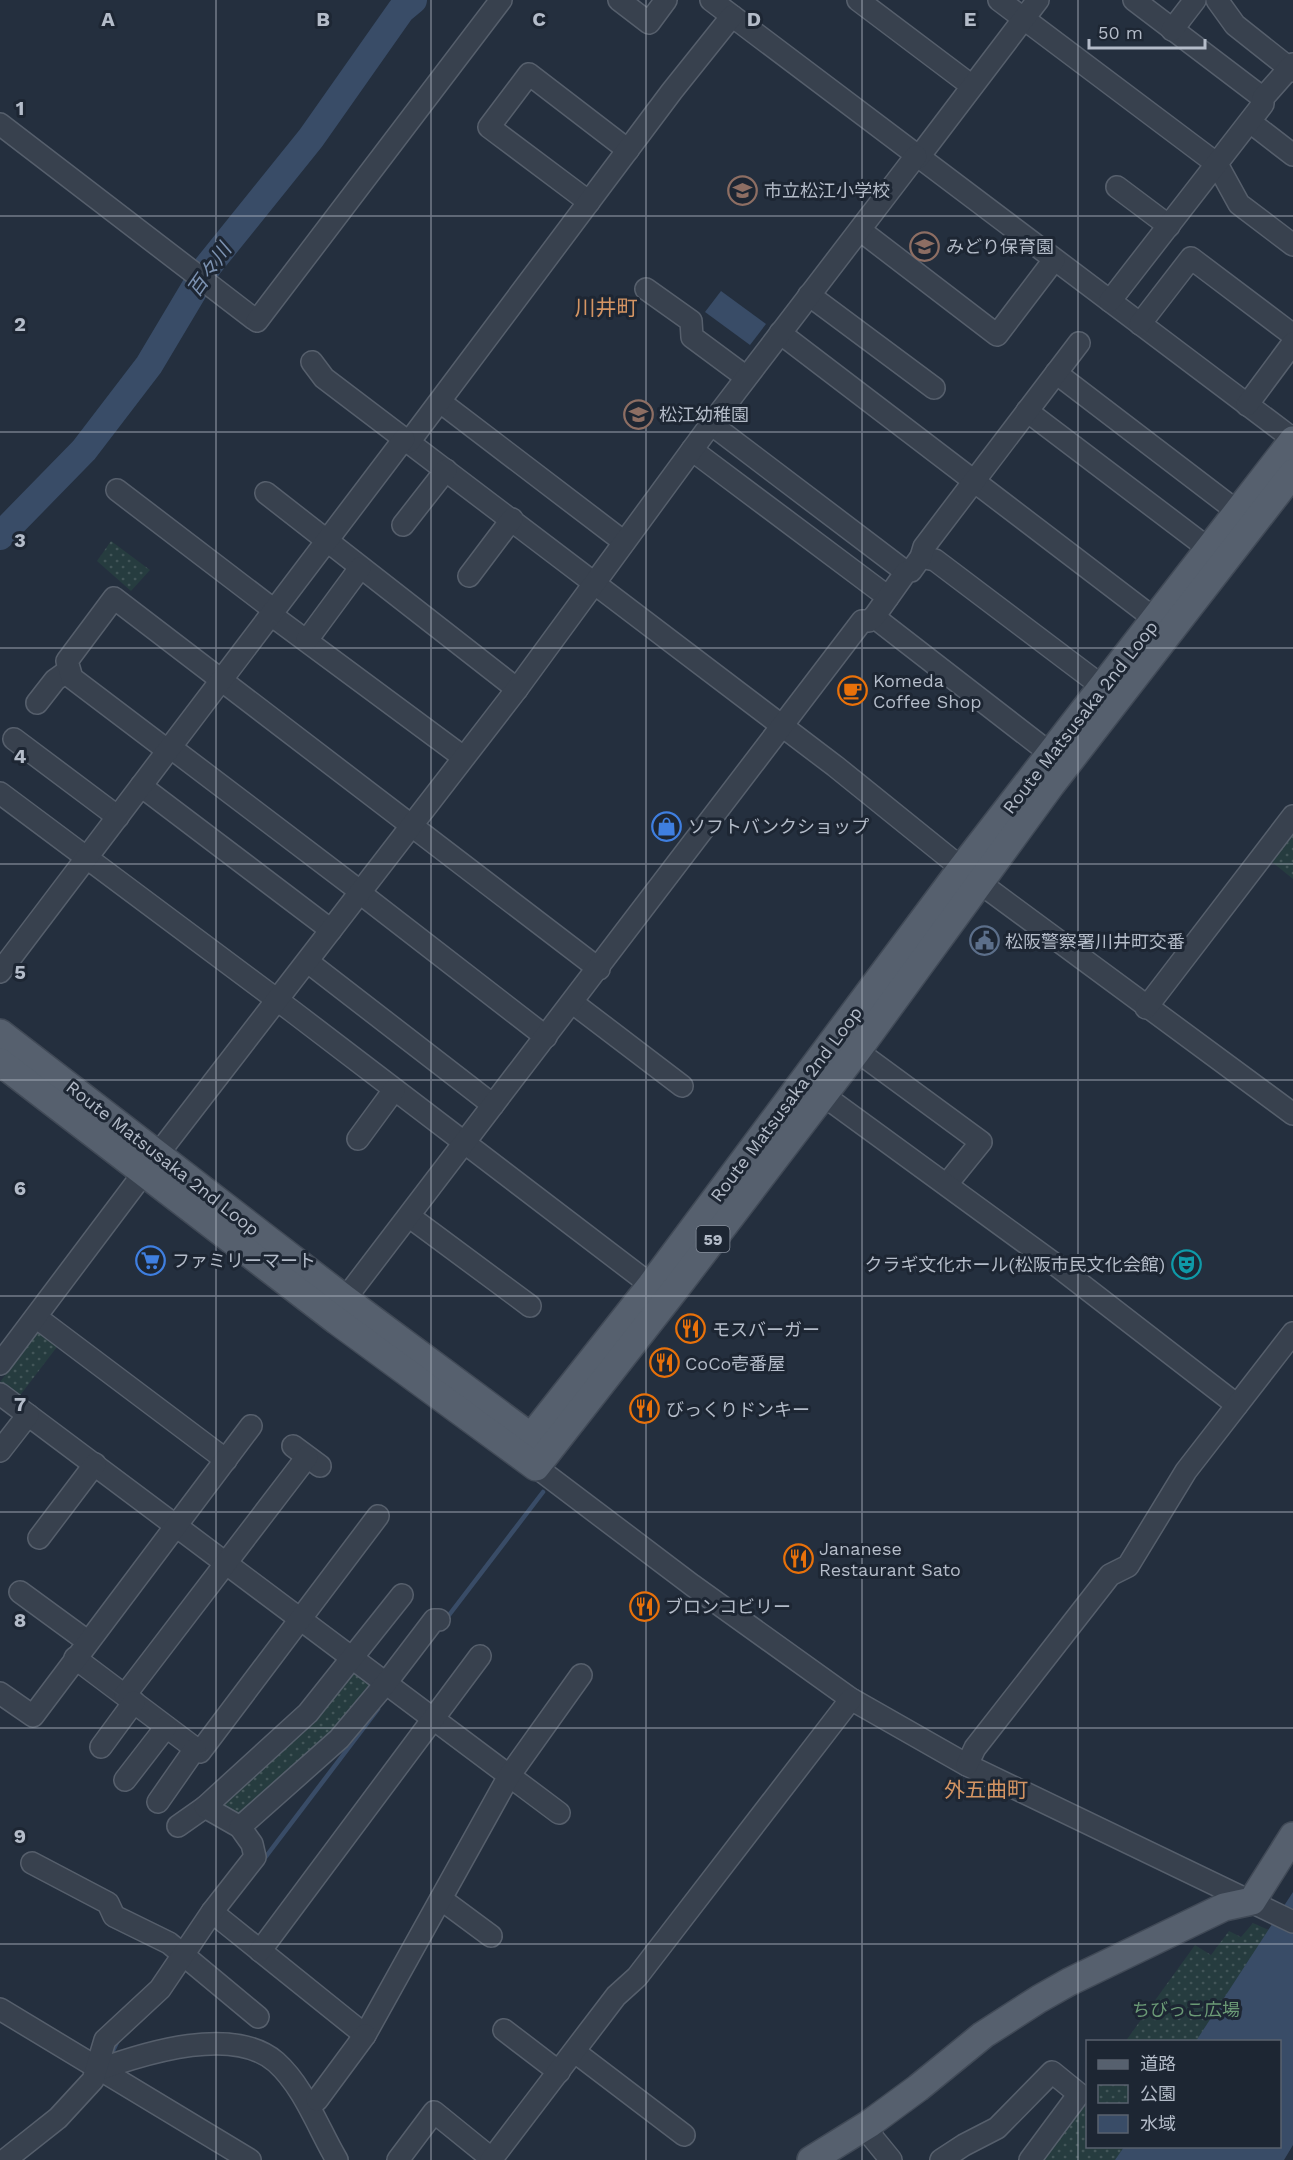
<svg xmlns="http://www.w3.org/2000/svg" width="1293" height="2160" viewBox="0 0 1293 2160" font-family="'Work Sans','Noto Sans JP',sans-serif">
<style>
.park{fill:url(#park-dots)}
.water{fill:#394c67}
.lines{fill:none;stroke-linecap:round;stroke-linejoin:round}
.stream{stroke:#394c67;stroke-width:4.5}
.river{stroke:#394c67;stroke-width:28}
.minor-casing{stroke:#565f6c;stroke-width:24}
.major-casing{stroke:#414a57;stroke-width:30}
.minor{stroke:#38414e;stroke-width:21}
.major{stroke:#56606e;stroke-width:27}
.grid{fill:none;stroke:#b4bcc9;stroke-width:1.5;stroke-opacity:0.55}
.labels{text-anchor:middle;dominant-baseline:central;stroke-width:6;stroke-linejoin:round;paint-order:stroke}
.shield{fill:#1d2633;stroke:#878f9c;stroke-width:1.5}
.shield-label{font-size:16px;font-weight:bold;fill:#b4bcc9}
.poi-label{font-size:18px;fill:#b4bcc9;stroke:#1d2633;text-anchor:start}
.street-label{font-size:18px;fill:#b4bcc9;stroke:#1d2633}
.park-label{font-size:18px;fill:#6b9a76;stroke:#1d2633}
.water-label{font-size:20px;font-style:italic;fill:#7c92b1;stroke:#1d2633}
.quarter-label{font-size:21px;fill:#d59563;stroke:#1d2633}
.grid-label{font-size:20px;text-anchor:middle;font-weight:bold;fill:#b4bcc9;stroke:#1d2633;stroke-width:6;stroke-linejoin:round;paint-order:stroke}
</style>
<defs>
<pattern id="park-dots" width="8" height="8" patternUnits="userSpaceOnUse" patternTransform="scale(1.5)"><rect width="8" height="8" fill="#263c3f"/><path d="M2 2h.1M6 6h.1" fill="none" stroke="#435659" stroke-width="1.8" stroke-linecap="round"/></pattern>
</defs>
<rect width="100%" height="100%" fill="#242f3e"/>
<!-- park -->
<g class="park">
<polygon points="111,541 150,570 131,591 97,561"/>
<polygon points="1293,835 1293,879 1272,862"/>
<polygon points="40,1329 60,1343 18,1398 0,1385 0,1382"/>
<polygon points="352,1666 377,1683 319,1749 241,1817 215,1800"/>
<polygon points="1253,1923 1273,1932 1202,2041 1125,2042 1195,1945 1211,1955 1229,1931 1241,1937"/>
<polygon points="1087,2097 1088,2146 1133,2147 1124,2160 1038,2160"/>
</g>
<!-- water -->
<g class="water">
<polygon points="721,291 766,324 750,345 705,312"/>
<polygon points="1293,1892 1293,2145 1284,2160 1115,2160 1124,2147 1280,2146 1280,2042 1196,2041"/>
</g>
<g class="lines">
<!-- stream -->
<g class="stream">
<polyline points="446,1619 543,1492"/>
<polyline points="261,1863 378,1709"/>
<polyline points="111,2055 119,2038"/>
</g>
<!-- river -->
<polyline class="river" points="0,536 84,450 149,365 208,266 311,138 401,10 413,0"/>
<defs>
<g id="minor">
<polyline points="619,0 649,23 666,0"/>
<polyline points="711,0 1293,439"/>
<polyline points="858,0 972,86"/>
<polyline points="999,0 1217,164 1239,204 1293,245"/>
<polyline points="1134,0 1263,98"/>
<polyline points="1217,0 1235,25 1293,71"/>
<polyline points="1172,30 1195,0"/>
<polyline points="0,124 254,319"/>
<polyline points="1258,128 1293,155"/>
<polyline points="918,158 1038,0"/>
<polyline points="1117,187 1169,226"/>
<polyline points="589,202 489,127 529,74 628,150"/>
<polyline points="860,230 997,335 1054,260"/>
<polyline points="646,289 691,321 692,337 746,377"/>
<polyline points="809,295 934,388"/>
<polyline points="1110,301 1263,104 1263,98 1293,64"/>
<polyline points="257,321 501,0"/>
<polyline points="1140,324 1191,258 1293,335"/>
<polyline points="780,333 1156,620"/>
<polyline points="312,362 324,378 835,766 980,883 1293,1114"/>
<polyline points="1056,373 1238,512"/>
<polyline points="1247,405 1293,343"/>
<polyline points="447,407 624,542"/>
<polyline points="1027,411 1209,549"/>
<polyline points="711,424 906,572"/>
<polyline points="409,442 672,91 732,16"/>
<polyline points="692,450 888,597"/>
<polyline points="117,490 274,610"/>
<polyline points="266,493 517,689"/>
<polyline points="403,525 446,470"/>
<polyline points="921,557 935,560 1103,687"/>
<polyline points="469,576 512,519"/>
<polyline points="270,614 463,757"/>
<polyline points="874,617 1051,754"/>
<polyline points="307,640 360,568"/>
<polyline points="37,703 55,680 69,670"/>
<polyline points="14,739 118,817"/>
<polyline points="170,747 361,892"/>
<polyline points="167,750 72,678 67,661 114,598 599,969"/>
<polyline points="141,786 331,930"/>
<polyline points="0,793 292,1011 651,1285"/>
<polyline points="360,893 546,1037"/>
<polyline points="308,962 493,1105"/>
<polyline points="0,972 404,439"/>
<polyline points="573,1003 682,1086"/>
<polyline points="1146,1008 1293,816"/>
<polyline points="857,1051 981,1142 947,1184"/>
<polyline points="823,1095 1056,1265 1237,1405"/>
<polyline points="358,1139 394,1090"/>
<polyline points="410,1217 530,1306"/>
<polyline points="345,1299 862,621 869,621 874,617 906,572 911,571 921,557 924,547 1079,343"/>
<polyline points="36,1317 226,1460"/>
<polyline points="0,1364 158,1154 517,689 711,424 916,156"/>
<polyline points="0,1394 559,1813"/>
<polyline points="293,1446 320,1466"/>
<polyline points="0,1451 28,1415"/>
<polyline points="534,1451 536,1467 692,1585 851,1699 967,1765 1293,1922"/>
<polyline points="39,1538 95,1464"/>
<polyline points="20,1592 87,1641"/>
<polyline points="75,1658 200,1752 378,1516"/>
<polyline points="0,1693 33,1716 251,1426"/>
<polyline points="125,1695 307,1457"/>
<polyline points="101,1747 134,1702"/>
<polyline points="967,1765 975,1748 1110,1575 1128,1566 1186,1471 1293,1333"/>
<polyline points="125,1780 166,1727"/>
<polyline points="158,1802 195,1749"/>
<polyline points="178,1826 205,1807"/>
<polyline points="240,1827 205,1807 308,1713 402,1595"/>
<polyline points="32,1863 108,1903 114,1916 169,1943 258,2017"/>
<polyline points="441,1899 491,1936"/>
<polyline points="212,1912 365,2035 509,1776 581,1675"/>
<polyline points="260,1951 480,1656"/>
<polyline points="0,2009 250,2160"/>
<polyline points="504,2030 559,2072"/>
<polyline points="575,2052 684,2135"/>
<path d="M 98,2070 C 145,2053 233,2025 276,2062 C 304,2087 318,2128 337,2160"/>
<polyline points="317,2100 365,2035"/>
<polyline points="869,2124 873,2138 891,2160"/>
<polyline points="5,2160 58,2118 93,2080 105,2040 160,1989 212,1912 255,1857 252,1844 240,1827 339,1739 386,1683 434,1620 439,1620"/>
<polyline points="398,2160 434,2112 492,2159"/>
<polyline points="491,2160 616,1996 637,1977 851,1699"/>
<polyline points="941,2160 964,2145 997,2128 1052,2072 1079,2094 1030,2160"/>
</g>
<g id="major">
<polyline points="0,1033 345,1299 531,1437 651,1285 961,869 1293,440"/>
<polyline points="0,1062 337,1321 536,1467 677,1287 857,1051 1051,785 1293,473"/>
<polyline points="811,2160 869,2124 918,2088 983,2035 1039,1999 1069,1982 1224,1907 1252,1901 1293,1836"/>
</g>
</defs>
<!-- minor casing -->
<use href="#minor" class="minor-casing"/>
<!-- major casing -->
<use href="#major" class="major-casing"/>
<!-- minor -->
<use href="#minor" class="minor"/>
<!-- major -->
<use href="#major" class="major"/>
</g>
<!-- grid -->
<path class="grid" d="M 216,0 L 216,2160M 431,0 L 431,2160M 646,0 L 646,2160M 862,0 L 862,2160M 1078,0 L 1078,2160M 0,216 L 1293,216M 0,432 L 1293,432M 0,648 L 1293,648M 0,864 L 1293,864M 0,1080 L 1293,1080M 0,1296 L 1293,1296M 0,1512 L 1293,1512M 0,1728 L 1293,1728M 0,1944 L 1293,1944"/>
<!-- icons -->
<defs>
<symbol id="school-ring" viewBox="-11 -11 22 22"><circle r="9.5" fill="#1d2633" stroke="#8d6e63" stroke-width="1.5"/><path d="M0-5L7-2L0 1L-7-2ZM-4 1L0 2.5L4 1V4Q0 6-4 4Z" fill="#8d6e63"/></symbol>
<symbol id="cafe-ring" viewBox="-11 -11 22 22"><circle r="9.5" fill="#1d2633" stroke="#e8710a" stroke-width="1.5"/><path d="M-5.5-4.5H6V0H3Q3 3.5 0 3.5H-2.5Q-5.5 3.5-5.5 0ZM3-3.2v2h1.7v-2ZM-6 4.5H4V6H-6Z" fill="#e8710a"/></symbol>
<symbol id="shop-ring" viewBox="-11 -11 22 22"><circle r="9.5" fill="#1d2633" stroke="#3f7fe0" stroke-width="1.5"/><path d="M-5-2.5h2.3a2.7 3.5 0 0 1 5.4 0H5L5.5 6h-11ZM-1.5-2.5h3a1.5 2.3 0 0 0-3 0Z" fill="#3f7fe0"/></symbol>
<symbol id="civic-ring" viewBox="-11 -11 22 22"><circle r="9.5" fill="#1d2633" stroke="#5c6f8a" stroke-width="1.5"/><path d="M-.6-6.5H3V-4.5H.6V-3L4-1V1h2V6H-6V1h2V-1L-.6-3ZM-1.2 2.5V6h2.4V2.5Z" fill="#5c6f8a"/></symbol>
<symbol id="supermarket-ring" viewBox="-11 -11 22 22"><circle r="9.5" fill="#1d2633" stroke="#3f7fe0" stroke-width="1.5"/><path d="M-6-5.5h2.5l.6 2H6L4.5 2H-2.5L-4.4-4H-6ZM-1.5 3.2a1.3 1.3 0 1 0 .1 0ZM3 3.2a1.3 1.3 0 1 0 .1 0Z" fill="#3f7fe0"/></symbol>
<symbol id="theatre-ring" viewBox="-11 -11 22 22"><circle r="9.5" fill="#1d2633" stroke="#0f9aa8" stroke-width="1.5"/><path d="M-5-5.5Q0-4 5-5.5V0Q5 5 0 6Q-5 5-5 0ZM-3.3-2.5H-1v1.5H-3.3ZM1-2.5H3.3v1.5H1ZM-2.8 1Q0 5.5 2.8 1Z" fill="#0f9aa8"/></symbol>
<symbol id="restaurant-ring" viewBox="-11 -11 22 22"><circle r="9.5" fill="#1d2633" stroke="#e8710a" stroke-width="1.5"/><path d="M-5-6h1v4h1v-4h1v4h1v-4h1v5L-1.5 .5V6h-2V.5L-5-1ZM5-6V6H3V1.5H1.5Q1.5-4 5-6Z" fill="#e8710a"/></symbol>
</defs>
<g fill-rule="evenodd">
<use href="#school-ring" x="726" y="174" width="33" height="33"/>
<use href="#school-ring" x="908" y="230" width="33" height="33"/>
<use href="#school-ring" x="622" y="398" width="33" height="33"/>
<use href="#cafe-ring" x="836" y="674" width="33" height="33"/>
<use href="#shop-ring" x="650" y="810" width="33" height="33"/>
<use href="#civic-ring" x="968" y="924" width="33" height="33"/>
<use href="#supermarket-ring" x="134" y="1244" width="33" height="33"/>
<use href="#theatre-ring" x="1170" y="1248" width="33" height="33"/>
<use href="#restaurant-ring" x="674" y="1312" width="33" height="33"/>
<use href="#restaurant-ring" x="648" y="1346" width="33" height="33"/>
<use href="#restaurant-ring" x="628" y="1392" width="33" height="33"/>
<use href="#restaurant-ring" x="782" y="1542" width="33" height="33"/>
<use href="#restaurant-ring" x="628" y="1590" width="33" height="33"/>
</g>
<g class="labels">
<!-- shield labels -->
<rect class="shield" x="696.5" y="1226" width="33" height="26" rx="4.5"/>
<g class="shield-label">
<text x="713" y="1239">59</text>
</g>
<!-- poi labels -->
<g class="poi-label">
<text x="764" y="190">市立松江小学校</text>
<text x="946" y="246">みどり保育園</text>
<text x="659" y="414">松江幼稚園</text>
<text x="873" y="680">Komeda<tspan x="873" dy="21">Coffee Shop</tspan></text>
<text x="688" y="826">ソフトバンクショップ</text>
<text x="1005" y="941">松阪警察署川井町交番</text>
<text x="172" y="1260">ファミリーマート</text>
<text x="1165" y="1264" text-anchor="end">クラギ文化ホール(松阪市民文化会館)</text>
<text x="712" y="1329">モスバーガー</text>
<text x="685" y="1363">CoCo壱番屋</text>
<text x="666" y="1409">びっくりドンキー</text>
<text x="819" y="1548">Jananese<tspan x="819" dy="21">Restaurant Sato</tspan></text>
<text x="665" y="1606">ブロンコビリー</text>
</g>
<!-- street labels -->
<g class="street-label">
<text transform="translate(1080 717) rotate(-52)">Route Matsusaka 2nd Loop</text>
<text transform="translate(786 1104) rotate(-53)">Route Matsusaka 2nd Loop</text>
<text transform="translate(163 1158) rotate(38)">Route Matsusaka 2nd Loop</text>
</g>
<!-- park labels -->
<g class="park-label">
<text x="1186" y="2009">ちびっこ広場</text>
</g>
<!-- water labels -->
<g class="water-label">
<text transform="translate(209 270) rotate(-55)">百々川</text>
</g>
<!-- quarter labels -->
<g class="quarter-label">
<text x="606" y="307">川井町</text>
<text x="986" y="1789">外五曲町</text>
</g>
</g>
<g class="grid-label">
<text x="108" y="26">A</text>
<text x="323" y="26">B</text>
<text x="539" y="26">C</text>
<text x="754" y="26">D</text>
<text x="970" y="26">E</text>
<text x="20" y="115">1</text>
<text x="20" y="331">2</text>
<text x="20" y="547">3</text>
<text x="20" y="763">4</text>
<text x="20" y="979">5</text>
<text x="20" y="1195">6</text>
<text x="20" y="1411">7</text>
<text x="20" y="1627">8</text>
<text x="20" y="1843">9</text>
</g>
<!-- legend -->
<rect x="1086" y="2040" width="195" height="108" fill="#1d2633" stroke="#59626f" stroke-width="1.5"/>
<rect x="1098" y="2060" width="30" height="9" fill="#56606e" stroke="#59626f" stroke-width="1.5"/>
<text x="1140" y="2070" font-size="18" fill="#b4bcc9">道路</text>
<rect x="1098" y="2085" width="30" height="18" fill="url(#park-dots)" stroke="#59626f" stroke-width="1.5"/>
<text x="1140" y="2100" font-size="18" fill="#b4bcc9">公園</text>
<rect x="1098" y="2115" width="30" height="18" fill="#394c67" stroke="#59626f" stroke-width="1.5"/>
<text x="1140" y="2130" font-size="18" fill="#b4bcc9">水域</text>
<!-- scale -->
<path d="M1089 39v9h116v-9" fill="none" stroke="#b4bcc9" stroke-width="3"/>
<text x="1098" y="39" font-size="18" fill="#b4bcc9" stroke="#1d2633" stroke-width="4.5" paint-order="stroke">50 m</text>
</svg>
